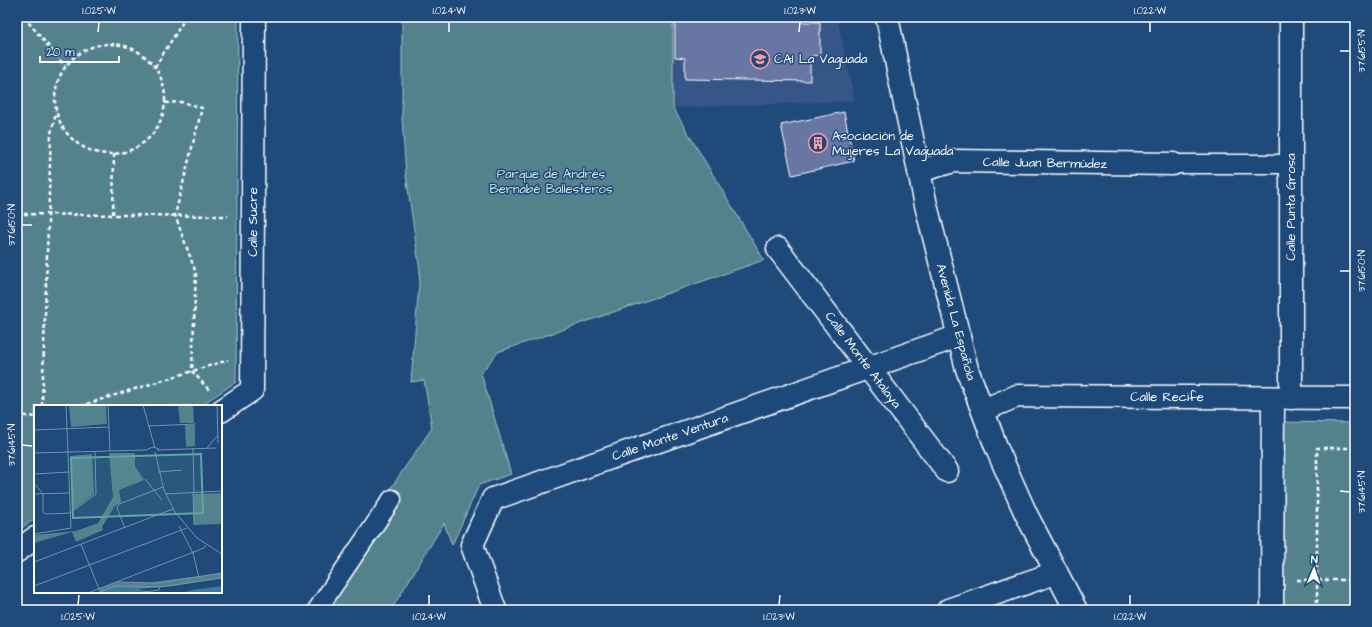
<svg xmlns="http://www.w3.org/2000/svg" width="1372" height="627" viewBox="0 0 1372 627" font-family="'Architects Daughter',sans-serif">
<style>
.built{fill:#355786}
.green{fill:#52828d;stroke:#a8c0c6}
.building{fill:#6876a3;stroke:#fff}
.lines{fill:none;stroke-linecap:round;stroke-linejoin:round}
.pedestrian-casing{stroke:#fff;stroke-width:21}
.minor-casing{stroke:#fff;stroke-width:25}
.tertiary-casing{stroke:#fff;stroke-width:25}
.path{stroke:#fff;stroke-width:2.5;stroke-dasharray:4 3;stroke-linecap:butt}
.pedestrian{stroke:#1f4a7a;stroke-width:18}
.minor{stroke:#1f4a7a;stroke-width:22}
.tertiary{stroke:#1f4a7a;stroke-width:22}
.ticks{fill:none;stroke:#fff;stroke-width:1.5}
.labels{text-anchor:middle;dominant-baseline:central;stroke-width:3;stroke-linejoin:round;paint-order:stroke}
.poi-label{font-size:13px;fill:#fff;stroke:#1f4a7a;text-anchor:start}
.street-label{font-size:13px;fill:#fff;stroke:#1f4a7a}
.park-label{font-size:13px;fill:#d4e0e2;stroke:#1f4a7a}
.inset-road{fill:none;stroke:#7992af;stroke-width:1}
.view{fill:#63a6a1;fill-opacity:0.15;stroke:#63a6a1;stroke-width:2}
.inset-edge{fill:none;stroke:#fff;stroke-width:2}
.neatline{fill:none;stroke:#fff;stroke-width:1.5}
.ticks-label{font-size:10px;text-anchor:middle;fill:#fff}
</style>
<rect width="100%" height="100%" fill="#1f4a7a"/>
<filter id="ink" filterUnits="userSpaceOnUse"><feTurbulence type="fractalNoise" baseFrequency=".025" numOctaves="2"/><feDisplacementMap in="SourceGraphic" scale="8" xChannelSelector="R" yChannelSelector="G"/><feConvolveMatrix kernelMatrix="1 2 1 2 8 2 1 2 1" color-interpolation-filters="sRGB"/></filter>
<g filter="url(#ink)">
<!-- built -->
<polygon class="built" points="673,17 837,17 855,101 673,108"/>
<!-- green -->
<g class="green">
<polygon points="17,17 238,17 236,382 200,406 35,406 35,519 17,531"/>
<polygon points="402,17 673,17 673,108 764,260 498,352 481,373 511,474 479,485 452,545 444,523 391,610 317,610 386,495 432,428 424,380 411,382 420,271 406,175 402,119"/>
<polygon points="1273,422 1355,423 1355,610 1273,610"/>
</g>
<!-- building -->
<g class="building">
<polygon points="686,17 801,17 801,22 820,22 820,55 810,56 810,81 685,79 685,58 675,57 675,20 686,19"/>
<polygon points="844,112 854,161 792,175 781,125"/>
</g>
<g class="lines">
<defs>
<g id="pedestrian">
<polyline points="1173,164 1291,164"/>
<polyline points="317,610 392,499"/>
</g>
<g id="minor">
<polyline points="1291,17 1291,398"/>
<polyline points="919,171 954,161 1173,164"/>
<polyline points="778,249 947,471"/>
<polyline points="983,410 1017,396 1355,398"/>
<polyline points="221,411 252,390 254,17"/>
<polyline points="17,551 35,538"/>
<polyline points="495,610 472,545 493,499 959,336"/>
<polyline points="948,610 1055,573"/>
<polyline points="1272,610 1273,398"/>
</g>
<polyline id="tertiary" points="887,17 926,205 967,369 997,449 1026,514 1076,610"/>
</defs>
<!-- pedestrian casing -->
<use href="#pedestrian" class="pedestrian-casing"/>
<!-- minor casing -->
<use href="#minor" class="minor-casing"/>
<!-- tertiary casing -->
<use href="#tertiary" class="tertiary-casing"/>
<!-- path -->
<g class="path">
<polyline points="24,17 65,66"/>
<circle cx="110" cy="99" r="55"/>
<polyline points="155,67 186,17"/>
<polyline points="165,103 182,102 202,108 175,215 196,273 192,371 209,390"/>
<polyline points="17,214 228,216"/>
<polyline points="113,214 114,154"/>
<polyline points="42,406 51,133 56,114"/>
<polyline points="80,406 228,360"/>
<polyline points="17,415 35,417"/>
<polyline points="1297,580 1355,580"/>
<polyline points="1317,610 1317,448 1355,448"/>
</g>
<!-- pedestrian -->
<use href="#pedestrian" class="pedestrian"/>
<!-- minor -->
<use href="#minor" class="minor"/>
<!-- tertiary -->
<use href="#tertiary" class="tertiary"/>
</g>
</g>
<!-- ticks -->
<path class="ticks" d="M 98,32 L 99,22M 449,32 L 449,22M 799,32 L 800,22M 1150,32 L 1150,22M 1340,51 L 1350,51M 22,225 L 32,225M 1340,271 L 1350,271M 22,445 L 32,446M 1340,491 L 1350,492M 78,605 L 79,595M 429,605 L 429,595M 779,605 L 780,595M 1130,605 L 1130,595"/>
<!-- icons -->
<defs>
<symbol id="school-ring" viewBox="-11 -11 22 22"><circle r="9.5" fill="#1f4a7a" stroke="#ff9aa2" stroke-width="1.5"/><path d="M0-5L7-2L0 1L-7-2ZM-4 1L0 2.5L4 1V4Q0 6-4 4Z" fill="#ff9aa2"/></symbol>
<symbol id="building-ring" viewBox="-11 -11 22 22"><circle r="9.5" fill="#1f4a7a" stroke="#ff9aa2" stroke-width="1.5"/><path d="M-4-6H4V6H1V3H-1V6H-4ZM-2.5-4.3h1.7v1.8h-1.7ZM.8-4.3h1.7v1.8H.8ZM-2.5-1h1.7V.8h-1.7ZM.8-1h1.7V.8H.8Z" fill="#ff9aa2"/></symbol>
</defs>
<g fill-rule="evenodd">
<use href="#school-ring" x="749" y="48" width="22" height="22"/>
<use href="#building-ring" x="807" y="132" width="22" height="22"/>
</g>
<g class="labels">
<!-- poi labels -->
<g class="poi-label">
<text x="774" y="59">CAI La Vaguada</text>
<text x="832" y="136">Asociación de<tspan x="832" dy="15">Mujeres La Vaguada</tspan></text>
</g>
<!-- street labels -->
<g class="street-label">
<text transform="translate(1045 163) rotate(1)">Calle Juan Bermúdez</text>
<text transform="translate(1291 207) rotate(-90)">Calle Punta Grosa</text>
<text transform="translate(253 222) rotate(-90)">Calle Sucre</text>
<text transform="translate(956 322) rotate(75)">Avenida La Española</text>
<text transform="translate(863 360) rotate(53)">Calle Monte Atalaya</text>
<text x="1167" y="397">Calle Recife</text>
<text transform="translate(670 437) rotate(-19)">Calle Monte Ventura</text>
</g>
<!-- park labels -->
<g class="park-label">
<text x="551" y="174">Parque de Andrés<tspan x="551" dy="15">Bernabé Ballesteros</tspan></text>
</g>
</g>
<!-- overview -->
<g transform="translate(34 405)">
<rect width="188" height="188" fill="#1f4a7a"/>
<path d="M 35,0 L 72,0 L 73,19 L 37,22 ZM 144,0 L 159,0 L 160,18 L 146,18 ZM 151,20 L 161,20 L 161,41 L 152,42 ZM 75,48 L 101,48 L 101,61 L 110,75 L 85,85 L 87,97 L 80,102 L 68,122 L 69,125 L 42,137 L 38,127 L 0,138 L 0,130 L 42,126 L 64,118 L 79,92 ZM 58,49 L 60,89 L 39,105 L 36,51 ZM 188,88 L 188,119 L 160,120 L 159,89 ZM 188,168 L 188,173 L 140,181 L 66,187 L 64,184 L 83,177 L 112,178 Z" fill="#52828d"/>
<path d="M 188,181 L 188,188 L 148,188 L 158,185 ZM 96,182 L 121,188 L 68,188 L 76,183 Z" fill="#40789a"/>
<path class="inset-road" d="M 74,0 L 76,46M 109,0 L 121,43M 183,0 L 184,38M 114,21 L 162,19M 0,25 L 75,22M 159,43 L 160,87M 173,43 L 183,31M 123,45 L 182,43M 121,47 L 130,85 L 141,107 L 163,133 L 188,149M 0,48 L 112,45 L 119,42 L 125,44M 124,67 L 148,65M 0,69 L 35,67M 111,74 L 128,95M 0,78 L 9,89 L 9,107 L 12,109 L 36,108 L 62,89 L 61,47M 159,87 L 160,120M 0,89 L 36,88M 131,89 L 188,86M 145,121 L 159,148 L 165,173M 91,123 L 83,103 L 85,99 L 129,82M 0,129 L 37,123 L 32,0M 47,139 L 65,184M 0,157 L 139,104M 84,177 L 124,178 L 188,168M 0,181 L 153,123M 54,188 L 170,143 L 172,140M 63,188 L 82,181 L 126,182 L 188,173M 103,188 L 125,185 L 126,182"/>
<path class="view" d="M 167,49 L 169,108 L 39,113 L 37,53 Z"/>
<rect width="188" height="188" class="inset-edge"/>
</g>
<!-- margin -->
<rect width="1372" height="627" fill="none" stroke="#1f4a7a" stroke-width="44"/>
<!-- north arrow -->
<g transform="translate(1314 569) rotate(2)" stroke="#1f4a7a" stroke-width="3" paint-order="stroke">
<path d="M0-3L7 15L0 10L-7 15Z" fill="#ffffff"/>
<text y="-6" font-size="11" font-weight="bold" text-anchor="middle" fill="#ffffff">N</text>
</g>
<!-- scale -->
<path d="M40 56v6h79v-6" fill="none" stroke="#ffffff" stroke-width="2"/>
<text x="46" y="56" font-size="12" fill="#ffffff" stroke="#1f4a7a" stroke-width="3" paint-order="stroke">20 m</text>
<rect x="22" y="22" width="1328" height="583" class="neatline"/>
<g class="ticks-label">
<text x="99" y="14">1.025°W</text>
<text x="449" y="14">1.024°W</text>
<text x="800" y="14">1.023°W</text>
<text x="1150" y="14">1.022°W</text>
<text transform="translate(1361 51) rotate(-90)" y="4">37.6155°N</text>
<text transform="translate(11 225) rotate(-90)" y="4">37.6150°N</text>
<text transform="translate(1361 271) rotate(-90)" y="4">37.6150°N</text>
<text transform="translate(11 445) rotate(-90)" y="4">37.6145°N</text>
<text transform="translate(1361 492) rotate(-90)" y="4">37.6145°N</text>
<text x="78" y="620">1.025°W</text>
<text x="429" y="620">1.024°W</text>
<text x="779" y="620">1.023°W</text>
<text x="1130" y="620">1.022°W</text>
</g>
</svg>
